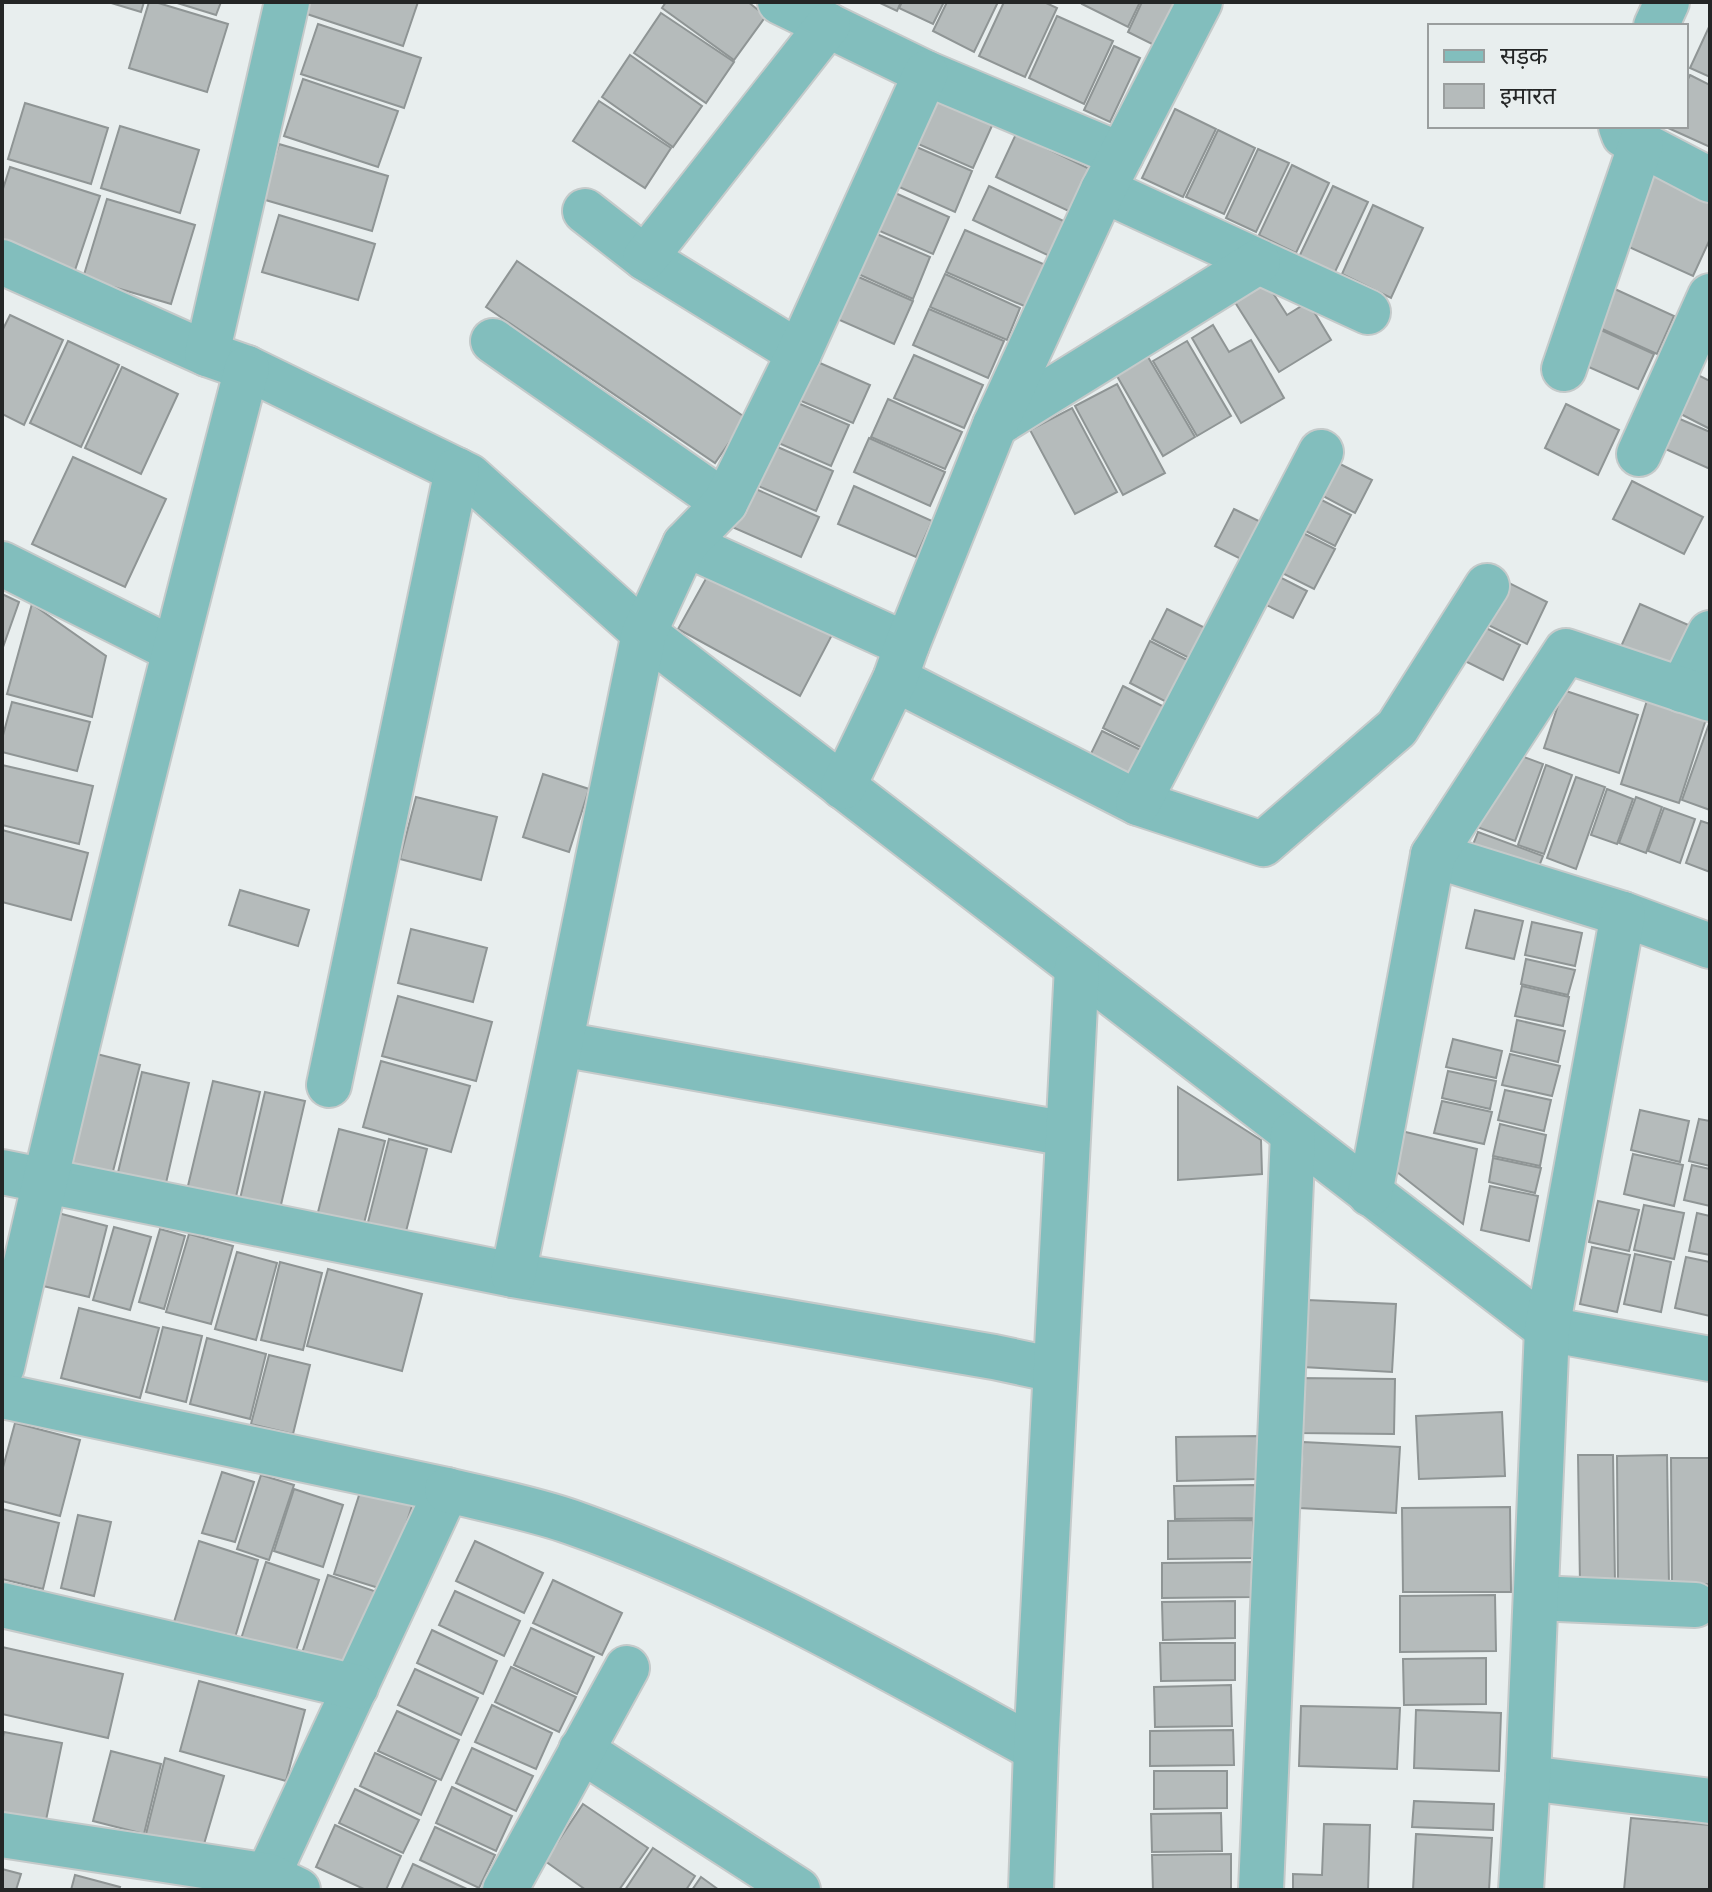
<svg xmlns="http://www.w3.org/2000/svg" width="1712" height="1892" viewBox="0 0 1712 1892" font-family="'Exo 2','Noto Sans Devanagari',sans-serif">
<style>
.building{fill:#b5bbbb;stroke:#8f9595;stroke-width:2}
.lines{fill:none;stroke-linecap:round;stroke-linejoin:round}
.minor-casing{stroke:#c5caca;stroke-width:48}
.minor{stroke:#82bebd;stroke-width:44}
</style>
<rect width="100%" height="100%" fill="#e8eeee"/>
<!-- building -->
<g class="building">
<polygon points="108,2 144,2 141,12"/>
<polygon points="149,2 155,2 228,24 207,92 129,68"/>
<polygon points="174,2 221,2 216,15"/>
<polygon points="304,2 418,2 403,46 301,12"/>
<polygon points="666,2 748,2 766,16 734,60 662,8"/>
<polygon points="878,2 901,2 897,11"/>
<polygon points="902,2 944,2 933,24 899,8"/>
<polygon points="947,2 998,2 974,52 933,31"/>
<polygon points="1004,2 1044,2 1057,8 1025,77 979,56"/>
<polygon points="1083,2 1140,2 1128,27 1082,4"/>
<polygon points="1142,2 1180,2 1158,47 1128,32"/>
<polygon points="661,13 734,62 706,103 634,53"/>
<polygon points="1057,16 1113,41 1084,104 1029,78"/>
<polygon points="318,24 421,58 404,108 301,74"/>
<polygon points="1709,27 1710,27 1710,77 1690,68"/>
<polygon points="1114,46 1140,58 1110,122 1084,110"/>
<polygon points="630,55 702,106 673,147 602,97"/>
<polygon points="1690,75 1710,85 1710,147 1666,127 1686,126 1686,83"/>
<polygon points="303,79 398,111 378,167 284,136"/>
<polygon points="930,91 995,119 973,168 909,140"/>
<polygon points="599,101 671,148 645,188 573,141"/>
<polygon points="25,103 108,128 91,184 8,159"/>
<polygon points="1175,109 1216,129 1183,197 1142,178"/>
<polygon points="120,126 199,150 180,213 101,188"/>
<polygon points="1218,130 1255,148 1224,214 1186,197"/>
<polygon points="1016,134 1094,171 1075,214 996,177"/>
<polygon points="905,142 972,171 955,212 888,182"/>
<polygon points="279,144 388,176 372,231 262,199"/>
<polygon points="1258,149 1289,163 1256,232 1226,218"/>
<polygon points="1654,164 1710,190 1710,239 1693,276 1618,242"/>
<polygon points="1292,165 1329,183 1296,253 1259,235"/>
<polygon points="10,167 100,196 74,273 2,249 2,192"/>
<polygon points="989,186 1072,225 1056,259 973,220"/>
<polygon points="1333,186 1368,202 1334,274 1299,257"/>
<polygon points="884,188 949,217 933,254 868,226"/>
<polygon points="107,199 195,225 171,304 83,278"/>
<polygon points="1373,205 1423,228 1391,298 1342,274"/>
<polygon points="279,215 375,244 358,300 262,272"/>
<polygon points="863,228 930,257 913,299 845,268"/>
<polygon points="965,230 1057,270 1038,312 946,272"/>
<polygon points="517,261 746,418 715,463 486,307"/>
<polygon points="845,271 913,301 894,344 826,314"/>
<polygon points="945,274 1020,308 1007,340 930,307"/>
<polygon points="1264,279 1287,315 1308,302 1331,340 1279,372 1233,299"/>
<polygon points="1606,285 1674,316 1657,354 1589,323"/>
<polygon points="929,309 1004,341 988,378 913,345"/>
<polygon points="10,315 63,340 24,425 2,414 2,331"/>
<polygon points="1213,325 1229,352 1251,340 1284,398 1241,423 1192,338"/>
<polygon points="1590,325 1654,354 1638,389 1573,360"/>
<polygon points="68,341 119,365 81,447 30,423"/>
<polygon points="1187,341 1231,416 1197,436 1153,361"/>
<polygon points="914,355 983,385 964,428 894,398"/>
<polygon points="804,356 870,385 853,423 787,395"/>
<polygon points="1148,357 1195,437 1163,456 1117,376"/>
<polygon points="122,367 178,394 141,474 85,448"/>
<polygon points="1688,370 1710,381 1710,429 1669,408"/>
<polygon points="1117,384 1165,473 1123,495 1075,406"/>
<polygon points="784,397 849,425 831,466 767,438"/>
<polygon points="888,399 962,432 945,469 871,437"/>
<polygon points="1566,404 1619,430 1598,475 1545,448"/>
<polygon points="1072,408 1117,492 1075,514 1030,430"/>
<polygon points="1666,413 1710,432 1710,469 1652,443"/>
<polygon points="869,438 945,472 930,506 854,472"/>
<polygon points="766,442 833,471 816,511 749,482"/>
<polygon points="1324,456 1372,480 1355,513 1308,488"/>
<polygon points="73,457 166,499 125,587 32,544"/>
<polygon points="1632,481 1703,517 1684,554 1613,519"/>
<polygon points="740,482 819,517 801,557 723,523"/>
<polygon points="854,486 932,521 916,557 838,524"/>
<polygon points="1306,492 1351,515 1335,546 1290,523"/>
<polygon points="1234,509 1269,526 1251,564 1215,546"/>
<polygon points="1291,527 1335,549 1314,589 1270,567"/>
<polygon points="713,566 833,633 800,696 678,629"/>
<polygon points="1264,569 1307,591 1293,618 1250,597"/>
<polygon points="1499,578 1547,602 1527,644 1478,620"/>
<polygon points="2,594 19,602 2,650"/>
<polygon points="32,604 106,656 92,717 7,694"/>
<polygon points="1640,604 1693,627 1672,675 1619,651"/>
<polygon points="1167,609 1213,632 1197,662 1152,639"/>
<polygon points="1480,625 1520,645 1503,680 1463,660"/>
<polygon points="1150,641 1197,665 1176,707 1130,683"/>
<polygon points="1123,686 1174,712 1154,754 1103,728"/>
<polygon points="1563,690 1638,715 1619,773 1544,748"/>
<polygon points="1649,694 1708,713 1679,803 1621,784"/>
<polygon points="12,702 90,722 77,771 2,752 2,739"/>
<polygon points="1710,721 1710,810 1682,800"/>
<polygon points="1102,731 1153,756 1134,795 1083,770"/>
<polygon points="1505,750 1543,764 1515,841 1477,827"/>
<polygon points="2,765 93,786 79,844 2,825"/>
<polygon points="1546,765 1572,775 1544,854 1518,845"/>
<polygon points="543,774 589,789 569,852 523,837"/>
<polygon points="1576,777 1605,787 1576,869 1547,858"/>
<polygon points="1607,789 1633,799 1617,844 1591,835"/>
<polygon points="416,797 497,817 481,880 400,859"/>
<polygon points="1636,797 1662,807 1646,853 1619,843"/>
<polygon points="1664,808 1695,819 1680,863 1648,851"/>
<polygon points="1701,821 1710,824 1710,872 1686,863"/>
<polygon points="2,830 88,853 71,920 2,902"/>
<polygon points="1478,832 1543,856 1532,884 1467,860"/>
<polygon points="240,890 309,910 298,946 229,925"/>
<polygon points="1475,910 1523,921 1514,959 1466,948"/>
<polygon points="1532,922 1582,933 1575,966 1525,955"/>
<polygon points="411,929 487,948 473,1002 398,983"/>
<polygon points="1526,959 1575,970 1568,995 1521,984"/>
<polygon points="1522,986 1569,997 1563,1026 1515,1016"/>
<polygon points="398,996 492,1022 476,1081 382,1056"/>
<polygon points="1517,1020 1565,1031 1558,1062 1511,1051"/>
<polygon points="1453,1039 1502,1051 1496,1078 1446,1067"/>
<polygon points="89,1052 140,1065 110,1183 59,1170"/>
<polygon points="1510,1054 1560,1066 1552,1096 1502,1085"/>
<polygon points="381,1061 470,1086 451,1152 363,1127"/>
<polygon points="1448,1071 1496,1081 1490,1109 1442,1098"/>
<polygon points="142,1072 189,1083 163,1196 115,1185"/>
<polygon points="213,1081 260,1092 235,1201 187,1190"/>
<polygon points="1178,1087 1261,1140 1262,1174 1178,1180"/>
<polygon points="1505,1090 1551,1100 1544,1131 1498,1120"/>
<polygon points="265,1092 305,1101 280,1209 240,1199"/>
<polygon points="1442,1101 1492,1112 1484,1144 1434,1133"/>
<polygon points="1640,1110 1689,1121 1680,1162 1631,1150"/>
<polygon points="1699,1119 1710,1121 1710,1166 1689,1161"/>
<polygon points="1500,1124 1546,1135 1540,1166 1493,1156"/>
<polygon points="339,1129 385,1141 360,1239 314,1228"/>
<polygon points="1393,1129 1477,1149 1463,1224 1383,1161"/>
<polygon points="389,1139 427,1149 402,1247 364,1238"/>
<polygon points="1633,1154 1683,1165 1674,1206 1624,1194"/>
<polygon points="1493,1158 1541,1168 1535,1193 1489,1182"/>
<polygon points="1692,1165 1710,1169 1710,1206 1684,1200"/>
<polygon points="1490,1186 1538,1196 1529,1241 1481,1230"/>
<polygon points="1598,1201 1639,1210 1629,1251 1589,1242"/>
<polygon points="1644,1205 1684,1213 1674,1259 1634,1250"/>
<polygon points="58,1213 107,1226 89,1297 39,1285"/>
<polygon points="1697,1213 1710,1216 1710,1255 1689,1251"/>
<polygon points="114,1227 151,1237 130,1310 93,1300"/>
<polygon points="160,1229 185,1236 164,1309 139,1302"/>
<polygon points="189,1234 233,1246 211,1324 166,1312"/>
<polygon points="1592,1247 1630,1255 1617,1312 1580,1304"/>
<polygon points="237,1252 277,1263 256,1340 215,1329"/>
<polygon points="1635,1254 1671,1262 1661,1312 1624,1304"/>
<polygon points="1686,1257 1710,1262 1710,1316 1675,1308"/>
<polygon points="280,1262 322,1273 303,1350 261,1340"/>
<polygon points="328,1269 422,1294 402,1371 307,1346"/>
<polygon points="1307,1300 1396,1304 1392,1372 1303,1367"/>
<polygon points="79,1308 159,1328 140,1398 61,1378"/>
<polygon points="163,1327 202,1336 186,1402 146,1392"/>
<polygon points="207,1338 266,1354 250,1419 190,1404"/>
<polygon points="269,1355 310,1365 293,1434 251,1424"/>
<polygon points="1298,1378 1395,1379 1394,1434 1298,1433"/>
<polygon points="1502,1412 1505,1476 1419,1479 1416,1416"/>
<polygon points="15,1423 80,1440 60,1516 2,1501 2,1471"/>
<polygon points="1258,1436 1258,1479 1177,1481 1176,1437"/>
<polygon points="1303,1442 1400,1447 1396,1513 1299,1508"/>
<polygon points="1578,1455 1613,1455 1615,1583 1580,1584"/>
<polygon points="1667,1455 1669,1585 1618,1586 1617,1456"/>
<polygon points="1671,1458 1710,1458 1710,1584 1672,1585"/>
<polygon points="222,1472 254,1482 235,1542 202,1533"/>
<polygon points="261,1475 294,1485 269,1560 237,1549"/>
<polygon points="1255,1485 1256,1518 1175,1519 1174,1486"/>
<polygon points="294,1489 343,1505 323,1567 274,1551"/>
<polygon points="361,1489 412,1506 385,1590 334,1574"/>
<polygon points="1510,1507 1511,1592 1403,1592 1402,1508"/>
<polygon points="2,1509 59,1523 43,1589 2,1579"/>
<polygon points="78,1515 111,1522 94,1596 61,1588"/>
<polygon points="1253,1520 1254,1558 1168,1559 1168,1521"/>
<polygon points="199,1541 258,1560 234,1641 174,1622"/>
<polygon points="475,1541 543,1573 524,1613 456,1581"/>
<polygon points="266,1562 319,1580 293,1660 240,1642"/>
<polygon points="1252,1562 1253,1597 1162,1598 1162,1563"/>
<polygon points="328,1575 377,1592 349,1676 300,1659"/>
<polygon points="553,1580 622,1613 602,1655 533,1623"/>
<polygon points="455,1591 520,1621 504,1656 439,1625"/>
<polygon points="1495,1595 1496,1651 1400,1652 1400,1596"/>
<polygon points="1235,1601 1235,1638 1163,1640 1162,1602"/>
<polygon points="531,1628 594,1657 577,1694 514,1665"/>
<polygon points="432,1630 497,1661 483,1694 417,1663"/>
<polygon points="1160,1643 1235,1643 1235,1680 1161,1681"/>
<polygon points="2,1647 123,1674 108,1738 2,1714"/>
<polygon points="1486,1658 1486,1704 1404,1705 1403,1659"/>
<polygon points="511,1667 576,1697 559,1732 495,1702"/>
<polygon points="415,1669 478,1698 461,1735 398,1705"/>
<polygon points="199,1681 305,1710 286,1781 180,1751"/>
<polygon points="1231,1685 1232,1726 1155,1727 1154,1687"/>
<polygon points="492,1705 552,1733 536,1769 475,1742"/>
<polygon points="1301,1706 1400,1708 1397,1769 1299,1766"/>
<polygon points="1416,1710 1501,1713 1499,1771 1414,1768"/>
<polygon points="397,1711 459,1740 441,1780 378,1751"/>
<polygon points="1233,1730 1234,1765 1150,1766 1150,1731"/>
<polygon points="4,1732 62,1743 45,1825 2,1817 2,1742"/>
<polygon points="472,1748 533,1776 516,1811 456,1783"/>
<polygon points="111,1751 161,1764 144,1834 93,1821"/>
<polygon points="375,1753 436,1781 421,1815 360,1786"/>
<polygon points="165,1758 224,1776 202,1851 143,1846"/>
<polygon points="1154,1771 1227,1771 1227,1808 1154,1809"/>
<polygon points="452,1787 512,1816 496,1851 436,1823"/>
<polygon points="355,1789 419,1820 403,1853 339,1823"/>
<polygon points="1414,1801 1494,1804 1493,1830 1412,1827"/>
<polygon points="583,1804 648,1848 619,1890 586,1890 545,1861"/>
<polygon points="1221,1813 1222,1851 1152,1852 1151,1814"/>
<polygon points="1631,1818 1710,1825 1710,1890 1624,1890"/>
<polygon points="1324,1824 1370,1825 1368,1890 1293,1890 1293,1874 1322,1875"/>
<polygon points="335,1825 401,1856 386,1890 366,1890 316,1867"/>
<polygon points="435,1827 495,1855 479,1888 420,1860"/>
<polygon points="1416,1834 1492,1838 1489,1890 1413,1890"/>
<polygon points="653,1848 695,1876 686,1890 625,1890"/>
<polygon points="1231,1854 1231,1890 1153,1890 1152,1855"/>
<polygon points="413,1864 469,1890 401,1890"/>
<polygon points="2,1869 21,1874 16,1890 2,1890"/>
<polygon points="75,1875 120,1887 119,1890 71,1890"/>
<polygon points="701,1877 719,1890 692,1890"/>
</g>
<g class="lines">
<defs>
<g id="minor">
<polyline points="780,2 926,73 1121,155"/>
<polyline points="1656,26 1667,2"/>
<polyline points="1621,127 1624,135 1710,180"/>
<polyline points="1103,190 1368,312"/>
<polyline points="585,211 645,258 799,353"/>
<polyline points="645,258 828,25"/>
<polyline points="2,262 207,354 247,368 469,476 644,633 1547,1329 1710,1359"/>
<polyline points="493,341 725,503"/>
<polyline points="207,354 287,2"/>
<polyline points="1564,369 1641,144"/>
<polyline points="995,425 1258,262"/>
<polyline points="1639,454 1710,296"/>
<polyline points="685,544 907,645"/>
<polyline points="2,564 174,650"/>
<polyline points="895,679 1138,803 1263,844 1397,728 1487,586"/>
<polyline points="1682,690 1710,633"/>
<polyline points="843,787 895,679 907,645 995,425 1103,190 1200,2"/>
<polyline points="1138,803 1321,452"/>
<polyline points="1433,855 1623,914 1710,946"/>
<polyline points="561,1044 1068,1134"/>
<polyline points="329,1085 457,470"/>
<polyline points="2,1172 513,1275 994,1357 1055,1370"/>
<polyline points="1370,1194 1433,855 1566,651 1710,699"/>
<polyline points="513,1275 644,633 685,544 725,503 799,353 926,73"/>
<path d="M 2,1367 C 78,1033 161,700 247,368"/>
<polyline points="2,1396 447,1490 261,1890"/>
<path d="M 447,1490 C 488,1500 531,1508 571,1522 C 734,1579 885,1666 1036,1749"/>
<polyline points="1536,1598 1695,1605"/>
<polyline points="2,1605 356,1687"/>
<polyline points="581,1750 798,1890"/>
<polyline points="1528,1778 1710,1801"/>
<polyline points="2,1835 269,1876 298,1890"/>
<polyline points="505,1890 627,1668"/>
<polyline points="1031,1890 1036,1749 1077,967"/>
<polyline points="1261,1890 1293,1134"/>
<polyline points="1521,1890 1528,1778 1547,1329 1623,914"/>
</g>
</defs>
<!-- minor casing -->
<use href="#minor" class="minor-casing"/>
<!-- minor -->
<use href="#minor" class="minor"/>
</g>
<!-- border -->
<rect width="1712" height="1892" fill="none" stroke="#242626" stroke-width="8"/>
<!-- legend -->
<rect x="1428" y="24" width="260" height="104" fill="#e8eeee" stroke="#9a9e9e" stroke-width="2"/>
<rect x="1444" y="50" width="40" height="12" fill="#82bebd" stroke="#9a9e9e" stroke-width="2"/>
<text x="1500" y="64" font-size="24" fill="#242626">सड़क</text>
<rect x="1444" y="84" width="40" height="24" fill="#b5bbbb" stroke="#9a9e9e" stroke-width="2"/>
<text x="1500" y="104" font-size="24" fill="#242626">इमारत</text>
</svg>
